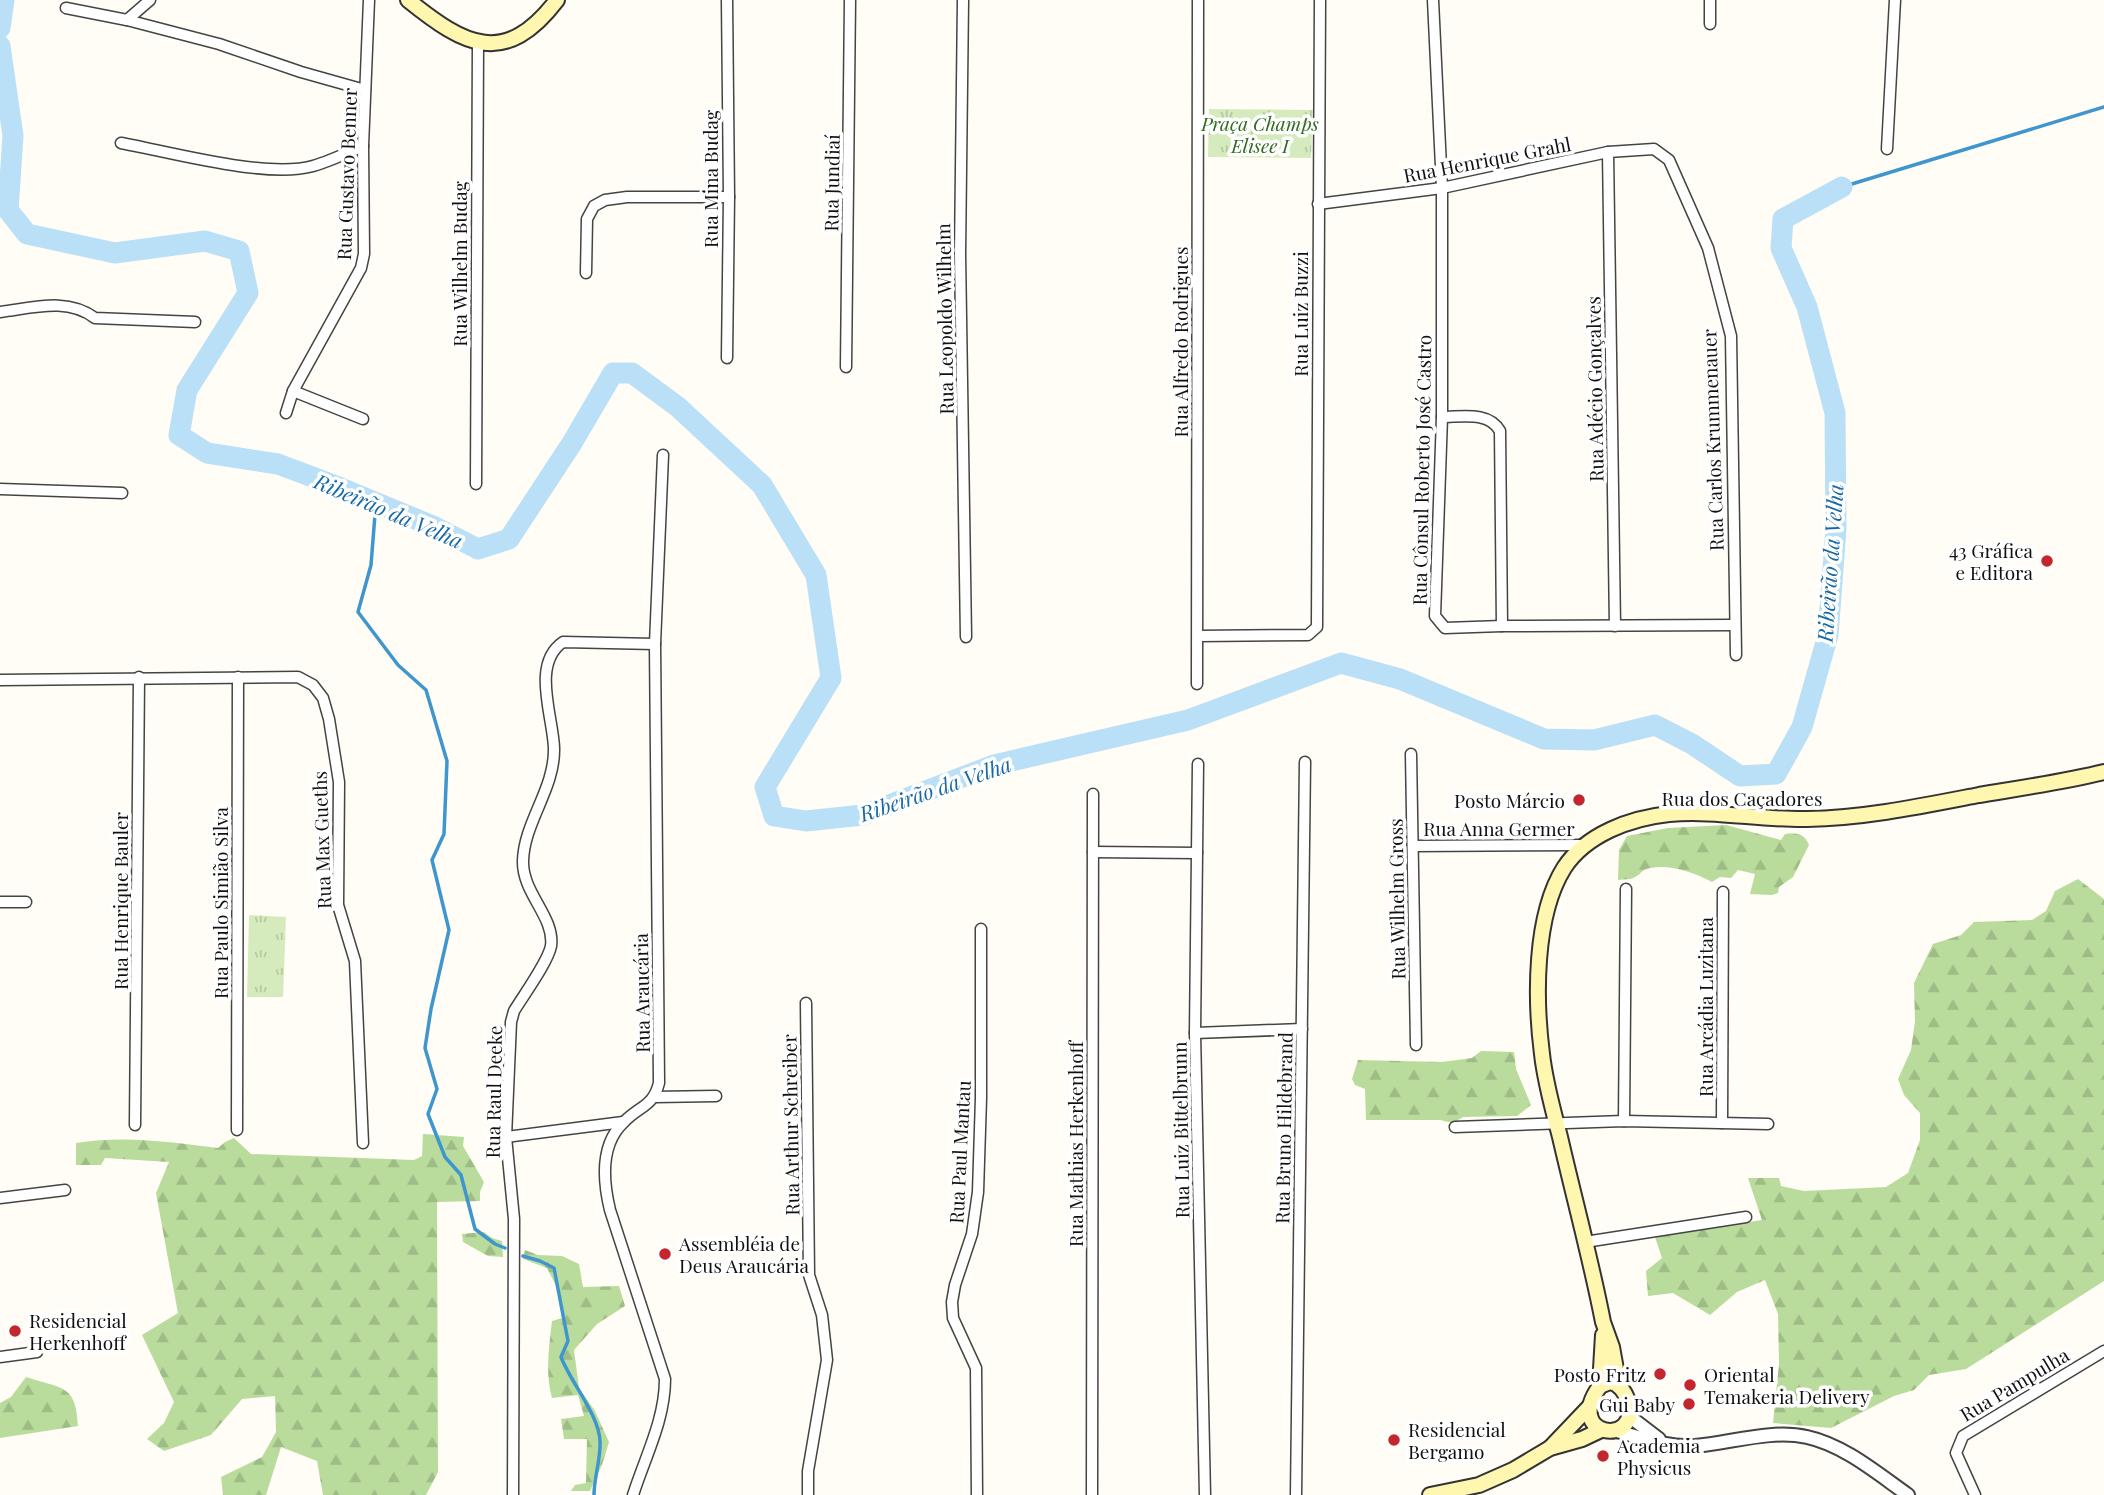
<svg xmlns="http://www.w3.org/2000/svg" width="2104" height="1495" viewBox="0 0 2104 1495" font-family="'Playfair Display',serif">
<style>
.forest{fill:url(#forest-firs)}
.park{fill:url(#park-tufts)}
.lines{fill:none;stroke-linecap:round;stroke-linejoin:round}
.stream{stroke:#3f96cf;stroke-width:3.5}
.river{stroke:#b9e0f7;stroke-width:21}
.minor-casing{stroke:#444;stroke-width:13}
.tertiary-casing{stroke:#444;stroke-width:16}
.secondary-casing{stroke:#333;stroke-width:18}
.minor{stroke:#fff;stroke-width:10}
.tertiary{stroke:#fff;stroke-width:12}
.secondary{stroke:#fff6b0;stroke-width:14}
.poi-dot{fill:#c4262e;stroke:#fff;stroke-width:2.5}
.labels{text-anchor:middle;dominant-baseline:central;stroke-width:7;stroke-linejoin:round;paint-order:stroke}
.park-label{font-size:19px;font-style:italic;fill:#2f6b1f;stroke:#fff}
.street-label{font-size:19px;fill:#111;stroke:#fff}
.poi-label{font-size:19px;fill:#111;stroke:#fff;text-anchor:start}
.water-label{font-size:21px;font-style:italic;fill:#1768a6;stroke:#fff}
</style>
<defs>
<pattern id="forest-firs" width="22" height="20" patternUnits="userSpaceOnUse" patternTransform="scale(1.75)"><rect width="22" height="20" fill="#b9dc9c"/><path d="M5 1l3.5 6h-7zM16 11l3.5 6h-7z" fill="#9ebc85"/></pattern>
<pattern id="park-tufts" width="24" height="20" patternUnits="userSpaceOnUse" patternTransform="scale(1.75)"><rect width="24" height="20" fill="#d5ebbd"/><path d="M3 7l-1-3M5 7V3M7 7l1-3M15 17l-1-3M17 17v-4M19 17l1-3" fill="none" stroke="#b6c8a1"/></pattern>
</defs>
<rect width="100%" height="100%" fill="#fffdf5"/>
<!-- forest -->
<g class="forest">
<path d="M 1726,825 L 1781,840 L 1785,834 C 1797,833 1804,833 1809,845 L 1793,877 L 1779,887 L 1778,893 L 1772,895 L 1750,894 L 1755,874 L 1738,870 L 1731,878 L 1720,877 L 1712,882 C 1694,872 1664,862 1644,870 C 1641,872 1638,876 1635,877 C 1631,880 1623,879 1618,880 L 1619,850 L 1627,836 L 1668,828 Z"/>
<polygon points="2078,879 2104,899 2104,1281 1966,1369 1929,1375 1914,1390 1894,1396 1831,1428 1773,1423 1779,1364 1778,1314 1765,1280 1737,1292 1710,1315 1673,1293 1648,1296 1646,1271 1662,1258 1655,1237 1762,1220 1748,1178 1779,1178 1781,1186 1804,1191 1886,1187 1908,1173 1920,1140 1920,1113 1904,1095 1898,1079 1911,1050 1915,1021 1914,983 1933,944 1961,935 1974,922 2032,920 2046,911 2055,891"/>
<polygon points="1481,1051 1514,1052 1516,1069 1531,1105 1517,1116 1463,1117 1453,1123 1440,1120 1366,1120 1365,1089 1355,1085 1352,1079 1358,1060 1442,1062 1472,1058"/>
<path d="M 423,1134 L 464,1137 L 463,1146 L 484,1182 L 480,1192 L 480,1201 L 437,1202 L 438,1472 L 426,1495 L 323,1495 L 317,1461 L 281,1447 L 266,1495 L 223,1495 L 221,1477 L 262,1457 L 276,1432 L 275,1396 L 242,1399 L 211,1435 L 164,1451 L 147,1439 L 164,1423 L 174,1402 L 142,1335 L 178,1313 L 156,1193 L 169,1162 L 105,1158 L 101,1165 L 76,1165 L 76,1143 C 124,1135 170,1142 218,1148 L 225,1142 L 234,1138 L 251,1154 L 414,1160 L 422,1156 Z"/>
<polygon points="484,1232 492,1238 502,1241 503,1257 488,1256 463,1242 462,1234"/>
<path d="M 525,1250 L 538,1255 L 562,1256 L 579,1264 L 583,1287 L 619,1286 L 625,1306 L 597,1324 L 574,1350 L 579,1388 L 595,1411 L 609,1442 L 602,1465 L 590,1491 L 571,1491 L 575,1485 L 586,1483 L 587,1439 L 564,1439 L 561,1419 L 584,1416 L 578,1395 L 552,1398 C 545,1373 549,1347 552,1321 L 562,1318 L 557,1288 L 547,1268 L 523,1259 Z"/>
<path d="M 26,1377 C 61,1389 76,1383 78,1426 L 0,1438 L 0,1403 L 11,1397 Z"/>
</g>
<!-- park -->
<g class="park">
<polygon points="1209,109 1313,110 1311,158 1208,157"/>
<polygon points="249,915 286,917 283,997 247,997"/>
</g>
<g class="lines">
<!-- stream -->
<g class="stream">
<polyline points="1842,187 2104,107"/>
<polyline points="376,502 371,565 358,612 398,665 426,690 447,761 444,834 432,860 449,930 431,1009 425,1048 437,1089 428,1114 445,1157 461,1175 475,1229 495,1244 505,1248"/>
<path d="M 523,1256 L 540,1261 L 554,1268 L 568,1341 L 561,1357 C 571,1383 599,1415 600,1441 C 601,1459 594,1477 594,1495"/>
</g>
<!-- river -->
<g class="river">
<polyline points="0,28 4,0"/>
<polyline points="0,46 13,136 8,210 27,234 115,253 205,241 239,251 248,293 187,390 179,435 207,453 278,464 331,484 435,527 478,549 509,539 572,443 613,373 632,373 678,407 762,485 816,575 831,678 765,787 774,816 806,821 863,815 994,765 1188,720 1341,663 1400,679 1544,739 1594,740 1655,725 1692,744 1740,776 1776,774 1802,727 1828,635 1836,529 1835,413 1807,307 1781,248 1783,219 1842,187"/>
</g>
<defs>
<g id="minor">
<polyline points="727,0 729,197 727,358"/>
<polyline points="963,0 960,254 966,637"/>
<polyline points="1433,0 1442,188 1442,417 1435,616 1445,628 1502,626 1733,625"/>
<polyline points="66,8 127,20 219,44 301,72 365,90"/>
<polyline points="127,20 150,0"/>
<polyline points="1710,24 1710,0"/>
<path d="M 121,143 C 170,152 267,179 313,166 C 330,161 347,153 363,146"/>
<polyline points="1887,149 1895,0"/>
<polyline points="1608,152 1615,626"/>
<polyline points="1318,204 1442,188 1608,152 1654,149 1669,160 1708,248 1731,336 1736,655"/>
<polyline points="586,273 587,219 594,206 605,200 627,197 729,197"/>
<path d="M 0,312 C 33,308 67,297 95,318 L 195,322"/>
<polyline points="846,367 850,0"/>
<polyline points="293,391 363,419"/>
<polyline points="286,413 293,391 361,268 364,254 363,146 369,0"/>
<path d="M 1442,417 C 1462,417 1489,411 1500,431 L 1502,626"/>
<polyline points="476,484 478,43"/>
<polyline points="0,489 122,493"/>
<polyline points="1198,636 1308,635 1317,627 1320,0"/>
<polyline points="0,680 298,677 313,685 323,698 329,719 339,782 338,905 355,961 363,1143"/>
<polyline points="1197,684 1198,0"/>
<polyline points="1411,754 1416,1045"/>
<polyline points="1198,764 1195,1033 1205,1495"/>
<polyline points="1413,846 1585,845"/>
<polyline points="1093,852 1197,853"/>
<polyline points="0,902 26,902"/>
<polyline points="806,1003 809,1275 822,1315 827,1360 808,1471 808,1495"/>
<polyline points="1195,1033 1302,1029"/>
<polyline points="655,1097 716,1096"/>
<polyline points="1624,1121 1626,889"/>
<polyline points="1722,1123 1723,892"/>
<polyline points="135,1125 139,677"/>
<polyline points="1455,1127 1624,1121 1768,1124"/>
<polyline points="237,1130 238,677"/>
<polyline points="506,1137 623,1122"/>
<polyline points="0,1198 65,1190"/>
<polyline points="1585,1242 1746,1217"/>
<polyline points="0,1357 37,1352"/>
<path d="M 513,1495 L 514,1219 L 506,1137 L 511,1022 L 514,1011 C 523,996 548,962 551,946 C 555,917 522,893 523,861 C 524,822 555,789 554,748 C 553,716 531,664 563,642 L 655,644"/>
<path d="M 633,1495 C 645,1457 665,1420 665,1379 L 610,1210 C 603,1181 600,1144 624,1122 C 639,1106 653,1107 659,1083 L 655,644 L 663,455"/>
<polyline points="977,1495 976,1368 953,1318 952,1302 955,1285 972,1234 978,1192 981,1098 981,929"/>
<polyline points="1092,1495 1093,794"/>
<polyline points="1296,1495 1305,762"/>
<polyline points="1975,1495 1956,1453 1963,1436 2104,1351"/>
</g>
<g id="tertiary">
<polyline points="1629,1416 1659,1439"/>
<path d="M 1617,1431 C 1642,1438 1668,1448 1695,1446 C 1731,1443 1771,1429 1807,1437 C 1844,1445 1878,1474 1908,1495"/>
</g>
<g id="secondary">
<path d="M 408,0 C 465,46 505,68 557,0"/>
<path d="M 1610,1382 C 1620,1384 1625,1392 1628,1401 C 1642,1447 1562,1438 1600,1386 Z"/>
<polyline points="1600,1386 1603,1335"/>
<path d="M 1619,1386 L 1612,1347 L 1603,1322 C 1591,1260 1574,1198 1560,1137 C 1553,1110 1545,1082 1542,1054 C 1535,999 1534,916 1564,868 C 1586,834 1631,818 1669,814 C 1715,810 1761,820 1807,819 C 1865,818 1922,806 1979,795 C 2021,788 2063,782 2104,772"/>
<polyline points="1550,1448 1590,1406"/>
<polyline points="1430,1495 1479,1485 1513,1470 1550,1448 1582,1439 1601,1430"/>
</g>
</defs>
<!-- minor casing -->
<use href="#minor" class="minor-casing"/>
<!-- tertiary casing -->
<use href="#tertiary" class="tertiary-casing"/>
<!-- secondary casing -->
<use href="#secondary" class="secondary-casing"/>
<!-- minor -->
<use href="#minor" class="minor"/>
<!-- tertiary -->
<use href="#tertiary" class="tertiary"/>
<!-- secondary -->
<use href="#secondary" class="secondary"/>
</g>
<!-- markers -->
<g class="poi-dot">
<circle cx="2047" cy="561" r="7"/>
<circle cx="1579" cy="800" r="7"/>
<circle cx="665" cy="1254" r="7"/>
<circle cx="15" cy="1331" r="7"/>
<circle cx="1660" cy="1374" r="7"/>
<circle cx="1690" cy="1385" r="7"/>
<circle cx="1689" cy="1404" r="7"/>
<circle cx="1394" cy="1440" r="7"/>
<circle cx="1603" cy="1456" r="7"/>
</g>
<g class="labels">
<!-- park labels -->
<g class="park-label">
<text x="1260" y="123">Praça Champs<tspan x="1260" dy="22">Elisee I</tspan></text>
</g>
<!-- street labels -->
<g class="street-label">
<text transform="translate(1487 159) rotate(-11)">Rua Henrique Grahl</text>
<text transform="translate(346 174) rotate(-88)">Rua Gustavo Benner</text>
<text transform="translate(710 179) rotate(-90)">Rua Mina Budag</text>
<text transform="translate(831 183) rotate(-89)">Rua Jundiaí</text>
<text transform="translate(459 264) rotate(-90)">Rua Wilhelm Budag</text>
<text transform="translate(1300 314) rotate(-90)">Rua Luiz Buzzi</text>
<text transform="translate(944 319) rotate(-91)">Rua Leopoldo Wilhelm</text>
<text transform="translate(1180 342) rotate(-90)">Rua Alfredo Rodrigues</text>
<text transform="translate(1594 389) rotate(-91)">Rua Adécio Gonçalves</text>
<text transform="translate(1712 440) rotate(-92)">Rua Carlos Krummenauer</text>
<text transform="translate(1421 470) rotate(-89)">Rua Cônsul Roberto José Castro</text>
<text x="1742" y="798">Rua dos Caçadores</text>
<text x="1499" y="828">Rua Anna Germer</text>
<text transform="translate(321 840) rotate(-92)">Rua Max Gueths</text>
<text transform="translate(1396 899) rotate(-91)">Rua Wilhelm Gross</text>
<text transform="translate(120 901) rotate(-90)">Rua Henrique Bauler</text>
<text transform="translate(220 903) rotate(-90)">Rua Paulo Simião Silva</text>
<text transform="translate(641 993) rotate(-91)">Rua Araucária</text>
<text transform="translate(1705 1007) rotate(-90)">Rua Arcádia Luzitana</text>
<text transform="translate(493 1092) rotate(-89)">Rua Raul Deeke</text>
<text transform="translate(790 1125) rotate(-91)">Rua Arthur Schreiber</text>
<text transform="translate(1283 1128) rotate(-89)">Rua Bruno Hildebrand</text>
<text transform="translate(1180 1130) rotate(-91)">Rua Luiz Bittelbrunn</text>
<text transform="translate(1075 1144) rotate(-90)">Rua Mathias Herkenhoff</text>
<text transform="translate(959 1152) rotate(-87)">Rua Paul Mantau</text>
<text transform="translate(2014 1384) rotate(-31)">Rua Pampulha</text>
</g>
<!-- poi labels -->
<g class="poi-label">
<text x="2033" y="550" text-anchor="end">43 Gráfica<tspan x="2033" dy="22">e Editora</tspan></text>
<text x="1565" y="800" text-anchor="end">Posto Márcio</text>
<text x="679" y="1243">Assembléia de<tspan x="679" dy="22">Deus Araucária</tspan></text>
<text x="29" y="1320">Residencial<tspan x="29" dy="22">Herkenhoff</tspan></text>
<text x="1646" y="1374" text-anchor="end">Posto Fritz</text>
<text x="1704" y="1374">Oriental<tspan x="1704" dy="22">Temakeria Delivery</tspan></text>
<text x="1675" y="1404" text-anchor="end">Gui Baby</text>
<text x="1408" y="1429">Residencial<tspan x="1408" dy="22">Bergamo</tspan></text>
<text x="1617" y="1445">Academia<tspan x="1617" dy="22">Physicus</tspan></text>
</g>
<!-- water labels -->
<g class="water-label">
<text transform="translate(389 510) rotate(23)">Ribeirão da Velha</text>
<text transform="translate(1829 563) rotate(-86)">Ribeirão da Velha</text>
<text transform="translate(935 788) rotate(-19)">Ribeirão da Velha</text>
</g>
</g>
</svg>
